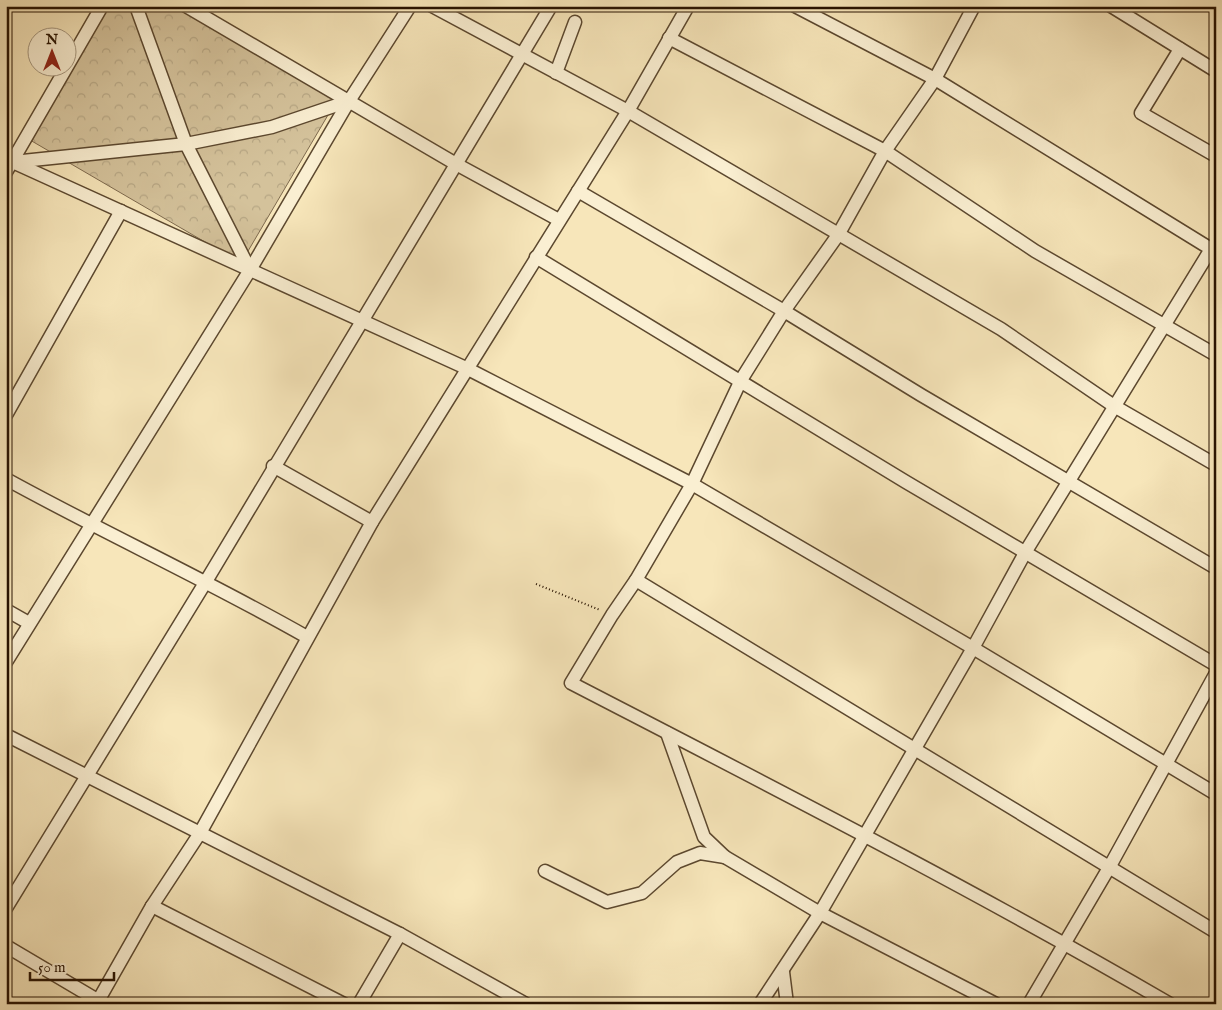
<svg xmlns="http://www.w3.org/2000/svg" width="1222" height="1010" viewBox="0 0 1222 1010" font-family="'IM FELL English',serif">
<style>
.park{fill:url(#park-crowns);stroke:#7e6a4e}
.lines{fill:none;stroke-linecap:round;stroke-linejoin:round}
.minor-casing{stroke:#5c482f;stroke-width:15}
.path{stroke:#281301;stroke-width:2;stroke-dasharray:1 2.5;stroke-linecap:butt}
.minor{stroke:#faefd2;stroke-width:12}
</style>
<defs>
<pattern id="park-crowns" width="20" height="18" patternUnits="userSpaceOnUse" patternTransform="scale(1.25)"><rect width="20" height="18" fill="#d4c29b"/><path d="M2 6a3 3 0 1 1 6 0M12 15a3 3 0 1 1 6 0" fill="none" stroke="#b6a684"/></pattern>
</defs>
<rect width="100%" height="100%" fill="#f7e6ba"/>
<filter id="stains"><feTurbulence type="fractalNoise" baseFrequency=".004" numOctaves="4"/><feColorMatrix values="0 0 0 0 .2 0 0 0 0 .09 0 0 0 0 .02 0 0 0 .5 -.17"/></filter>
<radialGradient id="worn" r=".72"><stop offset=".6" stop-color="#630" stop-opacity="0"/><stop offset="1" stop-color="#630" stop-opacity=".3"/></radialGradient>
<!-- park -->
<polygon class="park" points="109,6 180,6 338,98 241,263 30,140"/>
<g class="lines">
<defs>
<g id="minor">
<polyline points="136,6 186,144 250,270"/>
<polyline points="186,6 456,164 559,220"/>
<polyline points="432,6 628,111 1001,329 1114,406 1216,465"/>
<path d="M 974,6 L 935,79 L 885,151 L 838,235 L 784,311 L 741,380 L 692,484 L 636,580 L 612,615 L 571,683 C 772,787 974,890 1170,1004"/>
<polyline points="1111,6 1216,71"/>
<polyline points="669,38 885,151 1035,251 1216,355"/>
<polyline points="1180,49 1141,113 1216,156"/>
<polyline points="556,73 575,22"/>
<polyline points="6,159 466,368 692,484 973,648 1216,794"/>
<polyline points="13,162 186,144 272,127 349,101"/>
<polyline points="6,172 102,6"/>
<polyline points="578,191 784,311 921,395 1216,568"/>
<polyline points="536,257 906,482 1216,665"/>
<polyline points="6,415 121,211"/>
<polyline points="273,466 372,522"/>
<path d="M 6,479 C 106,534 209,581 307,637"/>
<polyline points="636,580 1216,932"/>
<polyline points="6,610 29,623"/>
<polyline points="6,662 250,270 349,101 410,6"/>
<polyline points="667,733 704,837 725,857 820,913 996,1004"/>
<polyline points="6,735 400,934 526,1004"/>
<polyline points="545,871 607,902 642,893 677,862 700,853 725,857"/>
<polyline points="152,906 344,1004"/>
<polyline points="6,908 205,583 551,6"/>
<polyline points="6,946 104,1004"/>
<polyline points="783,972 787,1004"/>
<polyline points="98,1001 152,906 200,833 372,522 628,111 688,6"/>
<polyline points="359,1004 400,934"/>
<polyline points="760,1004 820,913 973,648 1026,551 1211,249 935,79 795,6"/>
<polyline points="1029,1004 1110,866 1216,673"/>
</g>
</defs>
<!-- minor casing -->
<use href="#minor" class="minor-casing"/>
<!-- path -->
<polyline class="path" points="536,584 600,610"/>
<!-- minor -->
<use href="#minor" class="minor"/>
</g>
<!-- margin -->
<rect width="1222" height="1010" fill="none" stroke="#f7e6ba" stroke-width="25"/>
<rect x="8" y="8" width="1207" height="995" fill="none" stroke="#281301" stroke-width="2.5"/>
<rect x="12" y="12" width="1197" height="985" fill="none" stroke="#281301"/>
<!-- north arrow -->
<g transform="translate(52 52)"><circle r="24" fill="#faefd2" stroke="#a6977e"/>
<path d="M0-4L9 19L0 12L-9 19Z" fill="#8f2418"/>
<text y="-8" font-size="14" font-weight="bold" text-anchor="middle" fill="#281301">N</text>
</g>
<!-- scale -->
<path d="M30 972v8h84v-8" fill="none" stroke="#281301" stroke-width="2.5"/>
<text x="38" y="972" font-size="15" fill="#281301" stroke="#faefd2" stroke-width="4" paint-order="stroke">50 m</text>
<rect width="100%" height="100%" filter="url(#stains)"/>
<rect width="100%" height="100%" fill="url(#worn)"/>
</svg>
